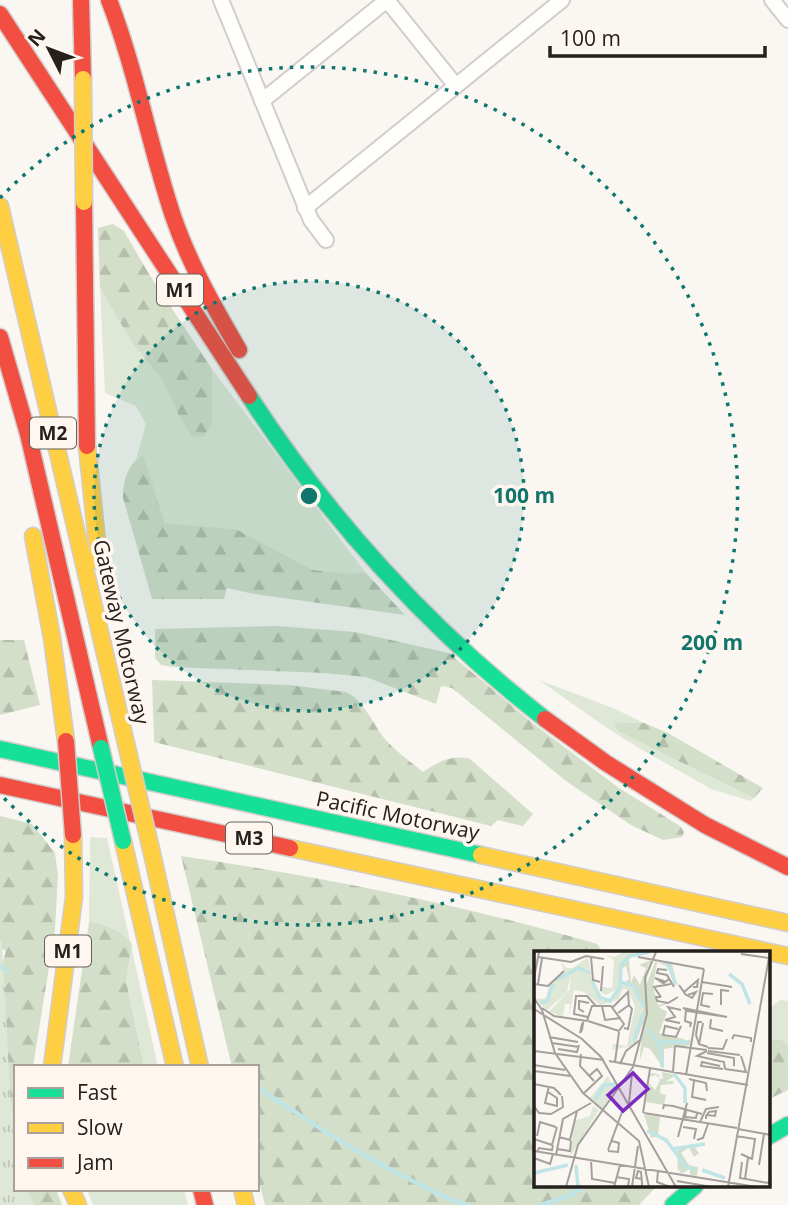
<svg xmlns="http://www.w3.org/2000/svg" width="788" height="1205" viewBox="0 0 788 1205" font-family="'Open Sans',sans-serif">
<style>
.grass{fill:#dfe7d6}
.forest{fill:url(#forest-firs)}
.park{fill:url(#park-tufts)}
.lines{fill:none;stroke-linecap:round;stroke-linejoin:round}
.stream{stroke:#c0e5e6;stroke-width:4.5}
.street-casing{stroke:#d2cdca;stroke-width:18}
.fast-casing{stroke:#d2cdca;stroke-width:19}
.slow-casing{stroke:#d2cdca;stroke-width:19}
.jam-casing{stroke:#d2cdca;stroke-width:19}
.street{stroke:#fefefd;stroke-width:14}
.fast{stroke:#16e098;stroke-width:16}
.slow{stroke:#ffcf43;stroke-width:16}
.jam{stroke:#f24e42;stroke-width:16}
.fast-bridge-casing{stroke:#d2cdca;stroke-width:19;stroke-linecap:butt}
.slow-bridge-casing{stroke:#d2cdca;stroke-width:19;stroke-linecap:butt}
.jam-bridge-casing{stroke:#d2cdca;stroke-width:19;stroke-linecap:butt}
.fast-bridge{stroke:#16e098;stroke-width:16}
.slow-bridge{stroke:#ffcf43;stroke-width:16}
.jam-bridge{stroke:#f24e42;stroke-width:16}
.ring{fill:none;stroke:#0f766e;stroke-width:3.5;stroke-dasharray:3.5 7}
.labels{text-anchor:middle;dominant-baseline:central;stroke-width:7;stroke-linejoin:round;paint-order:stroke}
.shield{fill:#fef6ef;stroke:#66605b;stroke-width:2}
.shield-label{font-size:19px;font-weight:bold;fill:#25201c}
.street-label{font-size:21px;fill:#25201c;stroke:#fef6ef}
.inset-river{fill:none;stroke:#c0e5e6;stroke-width:3.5}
.inset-road{fill:none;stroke:#a5a09c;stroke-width:2}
.view{fill:#7b2cbf;fill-opacity:0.15;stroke:#7b2cbf;stroke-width:3.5}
.inset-edge{fill:none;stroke:#25201c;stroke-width:3.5}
.centre{fill:#0f766e;stroke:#fef6ef;stroke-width:3.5}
.ring-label{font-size:21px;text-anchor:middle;font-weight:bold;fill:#0f766e;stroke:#fef6ef;stroke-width:7;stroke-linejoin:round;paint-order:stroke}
</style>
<defs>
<pattern id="forest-firs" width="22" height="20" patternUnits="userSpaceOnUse" patternTransform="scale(1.75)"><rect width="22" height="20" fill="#d4dfc9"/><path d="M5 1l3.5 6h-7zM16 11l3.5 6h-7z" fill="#b6bfac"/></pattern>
<pattern id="park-tufts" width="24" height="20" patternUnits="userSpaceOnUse" patternTransform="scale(1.75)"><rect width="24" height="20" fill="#dfe7d6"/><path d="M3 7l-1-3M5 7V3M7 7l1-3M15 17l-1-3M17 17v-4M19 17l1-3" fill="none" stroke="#bfc6b7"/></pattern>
</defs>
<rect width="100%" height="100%" fill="#faf6f2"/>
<!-- grass -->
<g class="grass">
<polygon points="100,288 132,343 163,381 178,414 212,424 212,369 365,572 349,575 313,570 236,529 165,523 143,456 136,459 146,424 136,406 105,393"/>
<polygon points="539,680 613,708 644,723 616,722 619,732 754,798 750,801 711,789 639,748 607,728"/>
<polygon points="90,837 107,838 158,1067 144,1067 126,980 132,944 89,922"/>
<polygon points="781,1000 788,1001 788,1045 782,1040 769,1040 769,1008"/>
<polygon points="87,1189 184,1189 188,1205 93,1205"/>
</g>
<!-- forest -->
<g class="forest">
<polygon points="113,224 124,231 149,274 212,369 212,424 203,437 192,436 178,414 163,381 132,343 100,288 98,228"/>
<path d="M 143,455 L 165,523 L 236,529 L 313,570 L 349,574 L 365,572 L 405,615 L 254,594 L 227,588 L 224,599 L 152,599 L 123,498 C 123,482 127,464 143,455 Z"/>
<polygon points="277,626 355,632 449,653 535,725 619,788 680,826 684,832 682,837 663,840 631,825 566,781 452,688 441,686 436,704 366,677 324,673 172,667 161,665 155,658 155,629"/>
<polygon points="0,640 24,640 40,705 0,715"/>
<path d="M 152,680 L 289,685 L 346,692 C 364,700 372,723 385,739 C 395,751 410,761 423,772 C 437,762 453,754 470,759 L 533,814 L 523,826 L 498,820 L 491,826 L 154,742 Z"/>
<polygon points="616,722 644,723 668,733 763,788 754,798 619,732 615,728"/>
<polygon points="0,816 32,824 55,853 58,876 55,929 33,1067 16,1067 16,1189 56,1189 62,1205 12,1205 0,972 6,951 0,947"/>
<path d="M 181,856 C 321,877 461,904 597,944 L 604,953 L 536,953 L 536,1186 L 657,1186 L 639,1205 L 265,1205 L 257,1173 L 257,1067 L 232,1067 Z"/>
<path d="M 89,922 C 108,925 120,930 132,944 L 126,980 L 144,1067 L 109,1067 L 105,1064 L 104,1067 L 68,1067 Z"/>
<polygon points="769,1040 782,1040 788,1045 788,1090 769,1099"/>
</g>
<!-- park -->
<polygon class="park" points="0,941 2,942 11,1105 16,1132 16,1189 27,1189 34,1205 0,1205"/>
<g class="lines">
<!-- stream -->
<g class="stream">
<polyline points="0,966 7,971"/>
<path d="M 257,1087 C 307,1120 356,1153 409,1179 C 428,1189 447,1200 468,1205"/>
<polyline points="541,1205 569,1196 585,1186"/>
</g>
<defs>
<g id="street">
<polyline points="221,0 311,220 326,240"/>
<polyline points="387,0 456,86"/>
<polyline points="772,0 788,20"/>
<polyline points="262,101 387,0"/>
<polyline points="305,208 562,0"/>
</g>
<g id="fast">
<path d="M 249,396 C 328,518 430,630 545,719"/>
<polyline points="0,749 481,855"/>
<polyline points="769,1136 788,1125"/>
<polyline points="673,1205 695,1186"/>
</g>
<g id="slow">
<polyline points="0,206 129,756"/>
<polyline points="87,446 99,561"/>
<polyline points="33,536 52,638 66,741"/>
<polyline points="123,841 175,1067"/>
<polyline points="290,848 788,956"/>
<polyline points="151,849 200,1067"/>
<polyline points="481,855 788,923"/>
<polyline points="52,1067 74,897 73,835"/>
<polyline points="71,1189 78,1205"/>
<polyline points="242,1189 246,1205"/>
</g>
<g id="jam">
<polyline points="81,0 83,79"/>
<path d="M 109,0 C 136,70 149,144 173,216 C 189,263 214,307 239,350"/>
<polyline points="0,14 249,396"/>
<polyline points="84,202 87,446"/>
<polyline points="0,337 28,434 101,748"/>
<polyline points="545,719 606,763 705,825 788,867"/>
<polyline points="0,785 290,848"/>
<polyline points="201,1189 205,1205"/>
</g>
</defs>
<!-- street casing -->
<use href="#street" class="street-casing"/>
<!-- fast casing -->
<use href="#fast" class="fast-casing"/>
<!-- slow casing -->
<use href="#slow" class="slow-casing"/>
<!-- jam casing -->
<use href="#jam" class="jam-casing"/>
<!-- street -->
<use href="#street" class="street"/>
<!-- fast -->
<use href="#fast" class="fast"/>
<!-- slow -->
<use href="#slow" class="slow"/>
<!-- jam -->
<use href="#jam" class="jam"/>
<defs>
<polyline id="fast-bridge" points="101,748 123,841"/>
<g id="slow-bridge">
<polyline points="83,79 84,202"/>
<polyline points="129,756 151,849"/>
</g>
<polyline id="jam-bridge" points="66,741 73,835"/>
</defs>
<!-- fast-bridge casing -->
<use href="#fast-bridge" class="fast-bridge-casing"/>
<!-- slow-bridge casing -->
<use href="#slow-bridge" class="slow-bridge-casing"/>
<!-- jam-bridge casing -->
<use href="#jam-bridge" class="jam-bridge-casing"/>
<!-- fast-bridge -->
<use href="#fast-bridge" class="fast-bridge"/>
<!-- slow-bridge -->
<use href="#slow-bridge" class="slow-bridge"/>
<!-- jam-bridge -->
<use href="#jam-bridge" class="jam-bridge"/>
</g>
<!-- distance rings -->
<circle cx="309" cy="496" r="215" fill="#0f766e" fill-opacity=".12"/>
<g class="ring">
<circle cx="309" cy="496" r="215"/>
<path d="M0 198A429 429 0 1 1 0 794"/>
</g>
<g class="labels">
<!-- shield labels -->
<g class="shield">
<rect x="157" y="274.5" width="46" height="31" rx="5"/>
<rect x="30" y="417.5" width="46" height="31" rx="5"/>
<rect x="226" y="822.5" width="46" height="31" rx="5"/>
<rect x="45" y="935.5" width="46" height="31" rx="5"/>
</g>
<g class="shield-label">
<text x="180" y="290">M1</text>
<text x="53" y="433">M2</text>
<text x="249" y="838">M3</text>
<text x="68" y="951">M1</text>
</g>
<!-- street labels -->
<g class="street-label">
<text transform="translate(122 632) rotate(77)">Gateway Motorway</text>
<text transform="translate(398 815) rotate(12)">Pacific Motorway</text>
</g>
</g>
<!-- overview -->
<g transform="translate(534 951)">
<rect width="236" height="236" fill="#faf6f2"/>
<path d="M 43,20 L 35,67 L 36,53 L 31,53 L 29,65 L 15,61 L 36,38 L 37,23 Z" fill="#dfe7d6"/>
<path d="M 95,9 L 97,32 L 100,24 L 106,34 L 112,17 L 105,14 L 117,9 L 113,18 L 112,63 L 101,94 L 110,56 L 100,35 L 90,32 L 95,28 L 92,15 L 87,18 L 89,25 L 85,20 L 86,15 ZM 121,11 L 138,13 L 143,33 L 132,15 L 123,11 L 119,37 L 124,54 L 145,48 L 125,56 L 133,61 L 125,82 L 150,88 L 150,93 L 156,88 L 156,94 L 130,98 L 130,118 L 116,98 L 110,96 L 106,109 L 106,105 L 112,35 ZM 128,121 L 142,124 L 132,130 L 140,130 L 139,133 L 127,134 L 126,142 L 132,144 L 130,154 L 112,151 L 115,132 L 121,139 L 126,129 L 122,124 L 116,126 L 117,122 L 126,124 L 124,127 L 129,128 ZM 110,163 L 126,166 L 124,183 L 135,190 L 135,195 L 124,185 L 117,187 ZM 171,193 L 161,197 L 165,202 L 160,206 L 155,196 L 147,202 L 155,214 L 164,216 L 163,225 L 156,224 L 156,218 L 147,223 L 145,218 L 144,222 L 143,197 Z" fill="#d4dfc9"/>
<path d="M 90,1 L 115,1 L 96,5 L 85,16 L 86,31 L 99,35 L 110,56 L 101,94 L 78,99 L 79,93 L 93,95 L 101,55 L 94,39 L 89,38 L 84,49 L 66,54 L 50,41 L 40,39 L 43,20 L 37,23 L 33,41 L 13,59 L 2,48 L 12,47 L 16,31 L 30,20 L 27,11 L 32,17 L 39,17 L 54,6 L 59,35 L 66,46 L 76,51 L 84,38 L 72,44 L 65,40 L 68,36 L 78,37 L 80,9 L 71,4 L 80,6 ZM 74,125 L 80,139 L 69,158 L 55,148 ZM 59,155 L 65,159 L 36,206 L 40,170 L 56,165 Z" fill="#dfe7d6"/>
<path class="inset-river" d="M 134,12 L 142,34M 195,23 L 208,33 L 216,53M 22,29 L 45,17 L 56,22M 58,30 L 66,46 L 76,50 L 86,36 L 87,14 L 96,5 L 115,1M 87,31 L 99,35 L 110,56M 6,52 L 13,50 L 19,33M 114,79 L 126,94 L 128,116M 100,90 L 109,63M 125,91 L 155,91M 140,123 L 151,137 L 151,152M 61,149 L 70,134 L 80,133 L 79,139M 113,180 L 132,189 L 152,216 L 161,218M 138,198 L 171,193M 42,214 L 44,236M 168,219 L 191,227M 0,222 L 34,214"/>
<path class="inset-road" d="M 207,3 L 235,7M 4,6 L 37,11 L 52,5 L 70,8M 57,6 L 59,29 L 66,31M 104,6 L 170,18M 133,19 L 124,18 L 123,22 L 133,24 L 140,36M 0,27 L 5,1M 132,31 L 121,27 L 129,32 L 130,32 L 135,28M 168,31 L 198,36M 0,33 L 14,35 L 30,20M 4,33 L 8,7M 145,34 L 150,41 L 164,29 L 163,36 L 159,36M 67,40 L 69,15M 150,41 L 151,43 L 158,47 L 162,41 L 154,44M 127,46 L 120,36 L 137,33M 127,46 L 122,46 L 123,50 L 134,52 L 144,46M 0,47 L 8,59 L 21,102 L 49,142 L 105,190 L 115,236M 187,54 L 187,39 L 195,40M 68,55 L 71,69 L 87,67M 79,56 L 94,41 L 95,54 L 84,62M 176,56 L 167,54 L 169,42 L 179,43M 8,57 L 20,65 L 53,70M 149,57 L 154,60 L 193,66 L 149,57M 0,58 L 48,88 L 67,106 L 142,236M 152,59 L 151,70 L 157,72 L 156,76M 50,61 L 45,58 L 45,50 L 55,52M 54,66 L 40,63 L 42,45 L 53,45 L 62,55M 177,68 L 176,77 L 189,80M 53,70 L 58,55 L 77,55 L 90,73 L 85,80M 54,70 L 85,80M 49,72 L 48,79 L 46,82 L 48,73 ZM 146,72 L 131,69 L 141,66 L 134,56 L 147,59M 169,72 L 165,93 L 174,96M 90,77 L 94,78 L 98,58 L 95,54M 144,78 L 131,75 L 129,84 L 142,86 L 147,75M 15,86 L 44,91M 198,88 L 200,84 L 217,87 L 217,91M 18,92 L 45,96M 165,93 L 162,84 L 164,71 L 168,71M 141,95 L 173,99M 174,97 L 189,98 L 193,88M 24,98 L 43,101 L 45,94M 0,100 L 70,109M 173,100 L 163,105 L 190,111 L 191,118M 174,100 L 206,104M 173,102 L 200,107 L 200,115M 47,103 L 46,115 L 60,130M 75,110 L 214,134M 81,111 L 85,81M 86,113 L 92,100 L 106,89M 0,114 L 31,119M 186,115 L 168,111 L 167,115 L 189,118M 191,118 L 212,121 L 207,105M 0,120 L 36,125M 139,121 L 141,95M 152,124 L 170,18M 155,128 L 172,132 L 173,140M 160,130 L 158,146 L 172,149M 0,133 L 20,137 L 27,144M 14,141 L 23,147 L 23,155 L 11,152 L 15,135M 49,143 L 68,125 L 63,118 L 55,125M 95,152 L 98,123M 0,155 L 5,162 L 17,163 L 29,156 L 28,145M 129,158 L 130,154 L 139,155 L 168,163M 152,159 L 151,166 L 162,167 L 163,162M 109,162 L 116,118M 110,162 L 203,177M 172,168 L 172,165 L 175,161 L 182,160 L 181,165 L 173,164M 166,171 L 172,158 L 185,156M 149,176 L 162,178 L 160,188M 204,178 L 237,184M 3,185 L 6,171 L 22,176M 202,185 L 221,188 L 218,208 L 207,203M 25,186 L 36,189 L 43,160M 144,186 L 153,152M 0,188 L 18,194 L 23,176M 163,189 L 169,187 L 174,173M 23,198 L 36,200 L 37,190M 74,199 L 88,161M 0,200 L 223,236M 74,200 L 84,201 L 85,192 L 78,190M 3,201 L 5,197 L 18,199 L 19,194M 22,204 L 29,168 L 57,152M 0,207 L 16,213 L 19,203M 57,209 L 58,228 L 81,232M 208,211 L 206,227 L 234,232 L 237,226M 225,214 L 230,183M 124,220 L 123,231 L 136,236M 82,226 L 95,228 L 94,236M 108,228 L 102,227 L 104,220 L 107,221 L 108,232 L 108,236M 211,228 L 214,207M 143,230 L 178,236M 32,236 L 44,194 L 99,116 L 113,63 L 111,27 L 122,1M 80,236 L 86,214M 98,236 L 104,195M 194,236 L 236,1"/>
<path class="view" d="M 99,122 L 114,138 L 89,160 L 74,144 Z"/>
<rect width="236" height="236" class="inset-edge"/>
</g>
<circle cx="309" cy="496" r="10" class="centre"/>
<g class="ring-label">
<text x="524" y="503">100 m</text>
<text x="712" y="650">200 m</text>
</g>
<!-- legend -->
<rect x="14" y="1065" width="245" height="126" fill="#fef6ef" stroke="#a7a09b" stroke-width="2"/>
<rect x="28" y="1088" width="35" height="10" fill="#16e098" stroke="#a7a09b" stroke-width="2"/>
<text x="77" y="1100" font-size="21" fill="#25201c">Fast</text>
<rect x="28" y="1123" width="35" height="10" fill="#ffcf43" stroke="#a7a09b" stroke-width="2"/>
<text x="77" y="1135" font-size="21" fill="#25201c">Slow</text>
<rect x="28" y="1158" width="35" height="10" fill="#f24e42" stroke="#a7a09b" stroke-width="2"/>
<text x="77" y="1170" font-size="21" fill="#25201c">Jam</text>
<!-- north arrow -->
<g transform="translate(49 49) rotate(312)" stroke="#fef6ef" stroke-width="5" paint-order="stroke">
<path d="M0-5L12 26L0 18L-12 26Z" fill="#25201c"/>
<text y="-10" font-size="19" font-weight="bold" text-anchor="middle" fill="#25201c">N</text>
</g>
<!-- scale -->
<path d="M550 46v10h215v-10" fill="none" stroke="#25201c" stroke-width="3.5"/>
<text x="560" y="46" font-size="21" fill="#25201c" stroke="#fef6ef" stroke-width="5" paint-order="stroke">100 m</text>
</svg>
